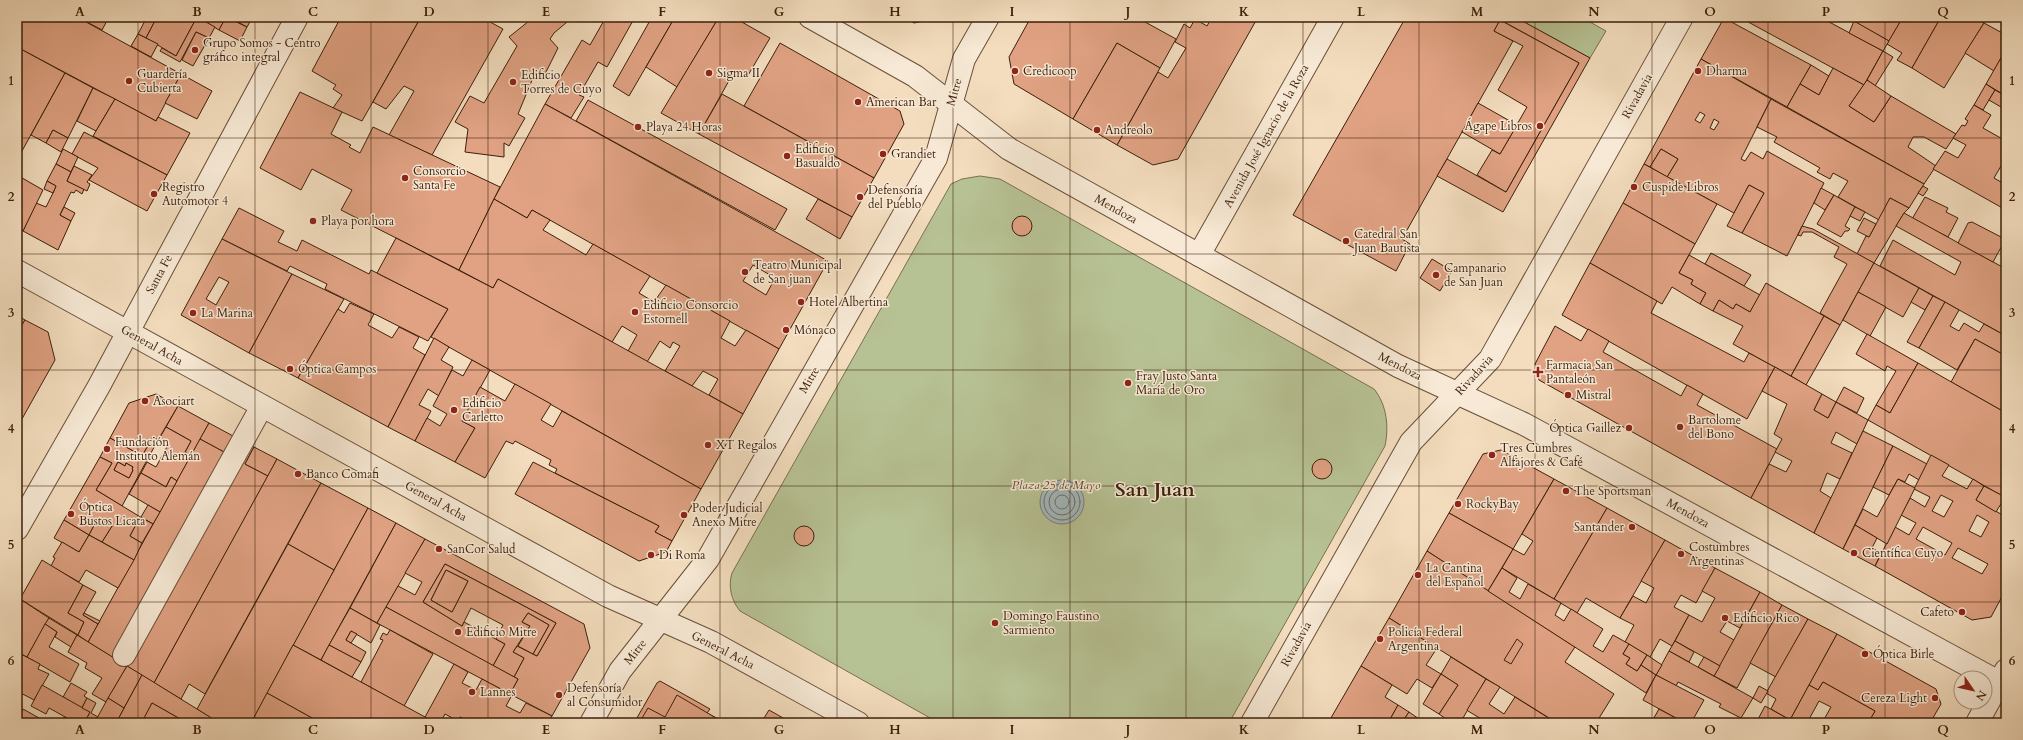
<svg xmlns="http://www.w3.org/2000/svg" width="2023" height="740" viewBox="0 0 2023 740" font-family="Cardo,serif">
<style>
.green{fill:#b7c294;stroke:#7a704f}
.water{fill:#a1b8bd;stroke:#797b75}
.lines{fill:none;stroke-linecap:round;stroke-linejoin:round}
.shore{stroke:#6f6c64;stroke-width:1}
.building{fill:#e0a283;stroke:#3d1f0a;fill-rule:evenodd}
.minor-casing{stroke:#6a4e37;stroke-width:24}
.minor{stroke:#f7e9d5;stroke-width:22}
.grid{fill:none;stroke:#3d1f0a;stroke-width:1;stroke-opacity:0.55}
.poi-dot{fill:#8f2418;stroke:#f7e9d5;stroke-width:1.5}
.labels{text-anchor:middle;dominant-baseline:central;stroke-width:3;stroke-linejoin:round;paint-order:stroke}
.poi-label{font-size:12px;fill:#3d1f0a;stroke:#f7e9d5;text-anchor:start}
.street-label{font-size:12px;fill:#3d1f0a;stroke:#f7e9d5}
.park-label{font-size:12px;font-style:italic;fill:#5c482c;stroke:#f7e9d5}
.town-label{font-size:20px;font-weight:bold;fill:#3d1f0a;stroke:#f7e9d5}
.neatline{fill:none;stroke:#3d1f0a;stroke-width:1.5}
.grid-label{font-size:13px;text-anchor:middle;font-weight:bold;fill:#3d1f0a}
</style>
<rect width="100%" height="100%" fill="#f3ddbe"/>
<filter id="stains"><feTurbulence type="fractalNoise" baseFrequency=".005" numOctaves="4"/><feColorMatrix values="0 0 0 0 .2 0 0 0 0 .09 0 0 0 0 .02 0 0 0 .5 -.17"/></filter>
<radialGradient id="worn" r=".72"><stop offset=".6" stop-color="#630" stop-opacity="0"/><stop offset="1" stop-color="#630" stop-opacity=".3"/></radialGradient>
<!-- green -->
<g class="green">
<polygon points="1515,17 1581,17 1606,31 1590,58"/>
<path d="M 980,176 L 1000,179 L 1374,389 C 1387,405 1389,427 1385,446 L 1229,723 L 939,723 L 740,611 C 731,600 728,586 732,573 L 951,184 L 962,179 Z"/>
</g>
<!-- water -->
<circle class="water" cx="1062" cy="502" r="22"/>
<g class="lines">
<!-- shore -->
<g class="shore">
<circle cx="1062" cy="502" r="18"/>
<circle cx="1062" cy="502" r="13"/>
<circle cx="1062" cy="502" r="7"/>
</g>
</g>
<!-- building -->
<g class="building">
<polygon points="17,17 77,17 181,74 156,121 17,47"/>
<polygon points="87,17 109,17 102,30 85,21"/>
<polygon points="147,17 157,17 146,38 138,34"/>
<polygon points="157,17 197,17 176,56 146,38"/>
<polygon points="197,17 226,17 219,30"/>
<polygon points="197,17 215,27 209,38 196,32 180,62 160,51 162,48 176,56"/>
<polygon points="226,17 247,27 240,41 219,30"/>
<polygon points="229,17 250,17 252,18 247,27"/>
<polygon points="341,17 421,17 362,121 333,108 342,95 333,89 336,85 312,71"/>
<polygon points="421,17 481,17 503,29 432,155 389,135 414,91 404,86 386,109 373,102"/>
<polygon points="534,17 573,17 554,33 550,39 558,48 543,78 535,73 518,114 525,118 509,146 504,143 504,157 465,152 468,129 455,122 470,96 484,103 517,46 509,37"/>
<polygon points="606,17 635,17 607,67 598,62 579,95 584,97 571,118 545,104 582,40 590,45"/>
<polygon points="652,17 675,17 629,96 613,86"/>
<polygon points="675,17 719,17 677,87 646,67"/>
<polygon points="719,17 733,17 770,38 747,77 735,70 699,134 661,113"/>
<polygon points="904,17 941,17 914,23"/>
<polygon points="1031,17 1136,17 1176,39 1160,68 1117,43 1073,119 1014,84 1009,57"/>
<polygon points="1212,17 1258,17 1178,159 1153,165 1117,145 1158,72 1168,78 1186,48 1175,42 1184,24 1190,28 1195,19 1207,26"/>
<polygon points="1406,17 1495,17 1500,20 1494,31 1513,41 1402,239 1410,244 1396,271 1293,215"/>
<polygon points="1495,17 1515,17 1590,58 1503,212 1437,176 1447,159 1506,192 1579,63"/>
<polygon points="1739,17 1820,17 1883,51 1864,85"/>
<polygon points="1846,17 1903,17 1889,41"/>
<polygon points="1903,17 1941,17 1912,68 1897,60 1902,53 1887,44"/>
<polygon points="1941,17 1975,17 1984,23 1944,88 1912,68"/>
<polygon points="1724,18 1811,65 1787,107 1701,59"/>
<polygon points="1500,20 1579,63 1506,192 1477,175 1492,150 1500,154 1527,107 1498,90 1523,46 1494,31"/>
<polygon points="1854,21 1889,41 1883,51 1849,33"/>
<polygon points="1984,23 2006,35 2006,49 1994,71 1965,53"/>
<polygon points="196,32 209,38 193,66 182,60"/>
<polygon points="138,34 158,44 151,57 131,46"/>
<polygon points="780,43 900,111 904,124 874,178 744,106"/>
<polygon points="1117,43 1160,68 1117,145 1073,119"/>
<polygon points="17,47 65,73 17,160"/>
<polygon points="2006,49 2006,96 1986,84"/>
<polygon points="1883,51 1893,57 1875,86 1867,80"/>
<path d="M 1701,59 L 1771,99 L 1741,159 L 1745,161 L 1751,152 L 1763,159 L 1767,151 L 1824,183 L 1787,256 L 1742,233 L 1764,193 L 1749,185 L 1734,213 L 1667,177 L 1678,159 L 1661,149 L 1650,167 L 1644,164 ZM 1700,112 L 1705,115 L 1700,123 L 1695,120 ZM 1714,119 L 1719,122 L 1714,130 L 1710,128 Z"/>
<polygon points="1811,65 1829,76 1819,95 1800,84"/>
<polygon points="1833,68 1864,85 1849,106 1874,122 1891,96 1956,134 1946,149 1924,137 1913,137 1908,147 1936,166 1924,184 1787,107 1800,84 1819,95"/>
<polygon points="65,73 93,88 68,138 53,130 46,143 31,135"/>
<polygon points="181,74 212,91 197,119 165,103"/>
<polygon points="1867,80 1891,96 1874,122 1849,106"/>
<polygon points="1986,84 1995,90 1983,110 1974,105"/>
<polygon points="93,88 115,99 96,131 77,121"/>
<polygon points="1995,90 2006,96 2006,110 1989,100"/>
<polygon points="300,92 342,112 331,134 351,145 349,147 360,153 373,127 500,187 459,270 341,210 352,190 312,169 301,190 260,168"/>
<polygon points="722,94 874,178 852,217 699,134"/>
<polygon points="115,99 156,121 158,117 190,133 167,175 93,136"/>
<polygon points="1771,99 1924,184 1909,208 1890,198 1879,220 1838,197 1848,181 1833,173 1830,179 1817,172 1820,168 1774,142 1777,137 1757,127"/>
<polygon points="588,100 787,209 775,230 576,121"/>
<polygon points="1478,103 1517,125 1500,154 1462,132"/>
<path d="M 545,104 L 828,261 L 779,349 L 532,210 L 527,218 L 494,199 ZM 753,265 L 775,278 L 766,295 L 743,281 Z"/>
<polygon points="1974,105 1991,115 1983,128 2006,141 2006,169 2001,166 1994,178 2006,185 2006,210 1933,169 1945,151 1958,158 1966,145 1953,138 1962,125 1965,126 1968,121 1965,119"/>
<polygon points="53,130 68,138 61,152 46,143"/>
<polygon points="84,132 167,175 147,211 89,180 98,168 72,154"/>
<polygon points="63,149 78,157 71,172 56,164"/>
<polygon points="1661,149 1678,159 1667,177 1650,167"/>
<polygon points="56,164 71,172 67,181 84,189 82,194 76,190 74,193 71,192 60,215 71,221 58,250 23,231 36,203 46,207 53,193 56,186 47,181"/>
<polygon points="1644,164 1717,204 1695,244 1623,203"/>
<polygon points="74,166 92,175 87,182 90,184 87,191 67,181"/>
<polygon points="17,175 43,190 23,231 17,228"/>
<polygon points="47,181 56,186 53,193 44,189"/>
<polygon points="1749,185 1764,193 1742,233 1727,226"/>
<polygon points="1923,186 1928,189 1923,196 1918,193"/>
<polygon points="1821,188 1834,195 1825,210 1814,203"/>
<polygon points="1834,195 1855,207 1845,226 1850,229 1848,231 1845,231 1841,237 1817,224"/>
<polygon points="1925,197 1948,208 1946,212 1958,218 1948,237 1912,219"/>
<polygon points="1890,198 1909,208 1904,213 1874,263 1857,254 1866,236 1869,237"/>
<polygon points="494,199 527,218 532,210 550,220 543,230 586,255 593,244 650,276 639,293 654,302 666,285 730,321 721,338 735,346 746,330 779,349 743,414 709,395 718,379 703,371 692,386 665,371 680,346 673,342 670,348 660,341 647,362 628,351 637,335 622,326 612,342 498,279 493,288 459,270"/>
<polygon points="818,199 852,217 840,239 806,219"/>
<polygon points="1623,203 1695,244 1679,273 1693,280 1691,284 1706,293 1700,304 1672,287 1662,304 1590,263"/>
<polygon points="64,207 75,213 71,221 60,215"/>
<polygon points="1855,207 1865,212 1860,221 1850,216"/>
<polygon points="239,208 284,231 278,242 297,251 302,240 369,274 371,270 448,309 428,341 325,289 327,284 290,266 287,271 222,239"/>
<polygon points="1904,213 2006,269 2006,336 1880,266 1893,240 1955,275 1961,262 1896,226"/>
<circle cx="1022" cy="226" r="10"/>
<polygon points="1864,218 1876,224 1869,237 1857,231"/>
<polygon points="1972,222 2003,238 2004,242 1993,262 1958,243 1968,223"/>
<polygon points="1802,226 1813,229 1874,263 1840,325 1820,313 1847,264 1834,257 1839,247 1812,232 1803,232 1801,236 1798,235"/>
<polygon points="396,238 493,288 498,279 743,414 701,489 431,337 448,309 377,273"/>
<path d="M 222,239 L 292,274 L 249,353 L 181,315 ZM 219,277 L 229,282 L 216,305 L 206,299 Z"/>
<polygon points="1711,253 1751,275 1744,286 1705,264"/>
<polygon points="1689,255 1760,295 1750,312 1736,304 1733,309 1719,300 1713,311 1700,304 1706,293 1691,284 1693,280 1679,273"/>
<polygon points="1432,259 1452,271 1440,291 1420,278"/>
<polygon points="1590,263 1657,301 1651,313 1744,362 1749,353 1775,367 1747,419 1562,315"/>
<polygon points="1874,263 1919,288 1903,317 1858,292"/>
<polygon points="292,274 344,299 298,378 249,353"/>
<polygon points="1766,283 1824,316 1791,376 1733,344 1743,326 1713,311 1719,300 1733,309 1736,304 1750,312"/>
<polygon points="1919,288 1933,296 1925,310 1911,302"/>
<polygon points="1858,292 1886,307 1870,336 1843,320"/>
<polygon points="1933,296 1945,302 1919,348 1907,342"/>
<polygon points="1945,302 1959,310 1950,326 1959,331 1964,323 1979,332 1984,324 2006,336 2006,356 1975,339 1957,370 1919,348"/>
<polygon points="350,303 374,314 368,325 392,338 399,327 419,337 413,348 425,355 388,427 298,378 338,309 344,313"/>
<polygon points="17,315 25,320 17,333"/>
<polygon points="1824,316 1840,325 1806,385 1791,376"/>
<polygon points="25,320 48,332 55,360 18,426 17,333"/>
<polygon points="1555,326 1581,341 1588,329 1609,341 1603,352 1681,396 1687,385 1703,394 1697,405 1777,449 1751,498 1539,380 1535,364"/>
<polygon points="1867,334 1918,363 1890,413 1876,405 1896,371 1887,366 1885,371 1856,354"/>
<polygon points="434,338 449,347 441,360 453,367 439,396 428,389 419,405 431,411 415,441 388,427"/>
<polygon points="1975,339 2006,356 2006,413 1951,382"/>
<polygon points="472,360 490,370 462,421 475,428 455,462 415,441 427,418 440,426 447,414 433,406 452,370 463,376"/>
<polygon points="1918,363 2006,413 2006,498 1868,420 1876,405 1890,413"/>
<polygon points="1775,367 1822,394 1814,410 1828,418 1836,402 1868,420 1857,444 1836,432 1831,443 1852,453 1840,479 1827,473 1820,491 1831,498 1814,533 1751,498 1769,464 1786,472 1792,461 1775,452 1782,439 1774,434 1787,404 1762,391"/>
<polygon points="515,384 551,404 541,420 553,427 562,411 701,489 672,541 655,532 659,526 555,473 557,469 549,465 551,460 515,441 513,444 506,441 485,478 455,462 475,428 462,421 480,387 505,401"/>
<polygon points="1844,387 1864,398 1857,413 1836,402"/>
<polygon points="156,394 178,406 158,440 153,437 142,456 110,438 129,403"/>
<polygon points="1822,394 1836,402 1828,418 1814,410"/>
<polygon points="178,406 209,423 191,456 185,452 191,441 166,427"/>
<polygon points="209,423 233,436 224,452 200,439"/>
<polygon points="166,427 191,441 185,452 191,456 177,481 171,477 166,487 141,473 147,462 156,467 168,445 159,439"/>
<polygon points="1863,431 1893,446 1843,549 1814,533"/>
<polygon points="233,436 254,447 245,464 268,476 154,683 88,642 200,439 224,452"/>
<path d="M 153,437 L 158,440 L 122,506 L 96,490 L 112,463 L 100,457 L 110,438 L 142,456 ZM 118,462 L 125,466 L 126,463 L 133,467 L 132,469 L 133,470 L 129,478 L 114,470 Z"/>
<polygon points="1893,446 1927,464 1919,480 1909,474 1905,482 1898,479 1889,495 1873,487"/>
<polygon points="254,447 277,459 268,476 245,464"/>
<polygon points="1501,450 1554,479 1513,549 1449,513 1483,454"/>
<path d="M 1931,455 L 1949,465 L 1942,476 L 1967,489 L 1973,479 L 1984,486 L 1976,500 L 2006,517 L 2006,589 L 1991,617 L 1972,620 L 1875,566 L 1895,527 L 1909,535 L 1916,523 L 1901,515 L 1910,498 L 1925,507 L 1930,497 L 1914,489 ZM 1941,495 L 1953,501 L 1944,517 L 1932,511 ZM 1977,515 L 1989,522 L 1981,537 L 1969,531 ZM 1923,527 L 1952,543 L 1945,555 L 1916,539 ZM 1958,548 L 1988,564 L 1982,574 L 1952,558 Z"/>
<polygon points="100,457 112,463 96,490 142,518 140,521 138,521 130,536 142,543 134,560 102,542 112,526 98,518 89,535 64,520"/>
<polygon points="277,459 321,483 205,694 189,684 181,699 154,683"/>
<circle cx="1322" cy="469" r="10"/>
<polygon points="118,462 125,466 126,463 133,467 132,469 133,470 129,478 114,470"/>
<polygon points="533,462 659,526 655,532 672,541 666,552 639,561 515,494"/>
<polygon points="141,473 166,487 171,477 177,481 160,512 129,494"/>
<polygon points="1554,479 1607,508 1554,599 1502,568 1513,549 1524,555 1533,541 1522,534"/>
<polygon points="1898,479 1915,488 1887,544 1855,525 1863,509 1877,517"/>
<polygon points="321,483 368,508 334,570 288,544"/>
<polygon points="1984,486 2005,497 1996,512 1976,500"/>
<polygon points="148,505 160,512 153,524 141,517"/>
<polygon points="368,508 396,523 321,660 293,645"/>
<polygon points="1607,508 1665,540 1620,618 1586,598 1577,613 1554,599"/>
<polygon points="1449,513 1513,549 1488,591 1427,551"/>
<polygon points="98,518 112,526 102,542 89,535"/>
<polygon points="142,518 153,524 142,543 130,536 138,521 140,521"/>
<polygon points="64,520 89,535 79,552 54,538"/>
<polygon points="396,523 425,539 377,623 350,608"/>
<polygon points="1855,525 1877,538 1872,548 1881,553 1875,566 1843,549"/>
<circle cx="804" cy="536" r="10"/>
<polygon points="89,535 134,560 118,588 86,570 79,582 51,566 55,558 53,557 62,542 79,552"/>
<polygon points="425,539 584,624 590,648 552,716 510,694 518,679 514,677 524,658 513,652 517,646 537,656 556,623 445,564 423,602 462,626 464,622 505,644 493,666 386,607 398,586 415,595 422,582 405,573"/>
<polygon points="1665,540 1715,568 1696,603 1681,595 1674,607 1689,615 1672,646 1660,639 1650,657 1625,642 1634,625 1620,618 1633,596 1646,603 1654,588 1641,581"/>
<polygon points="288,544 334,570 251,723 219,723 197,709"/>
<polygon points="1427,551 1575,647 1565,662 1614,694 1596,723 1557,723 1389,618"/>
<polygon points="42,560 83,585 68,613 84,622 78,635 20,599"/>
<path d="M 445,564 L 556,623 L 537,656 L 533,654 L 549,625 L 528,613 L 522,622 L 530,626 L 513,652 L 524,658 L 514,677 L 493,666 L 505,644 L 496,639 L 503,625 L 471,608 L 462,626 L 423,602 ZM 446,570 L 468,581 L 452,612 L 431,600 Z"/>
<polygon points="1502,568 1517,578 1509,592 1520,599 1528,584 1561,603 1555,615 1564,621 1571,609 1603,629 1593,646 1603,652 1613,635 1629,644 1623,654 1630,658 1626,664 1637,671 1641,665 1656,675 1646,693 1488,591"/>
<polygon points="1715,568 1760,592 1740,628 1727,621 1720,632 1734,640 1720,666 1675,641 1689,615 1702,622 1715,598 1702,591"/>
<polygon points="446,570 468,581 452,612 431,600"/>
<polygon points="83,585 96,592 83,615 98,624 88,642 78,635 84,622 68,613"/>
<polygon points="1760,592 1782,605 1737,688 1714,676"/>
<polygon points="20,599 49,618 27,657 17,652 17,605"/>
<polygon points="1782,605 1808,619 1776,677 1750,663"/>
<polygon points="386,607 518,679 510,694 377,623"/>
<polygon points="350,608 380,625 371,643 351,631 346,640 366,652 361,662 329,645"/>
<polygon points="84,613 100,621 98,624 83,615"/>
<polygon points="528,613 549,625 533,654 518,646 530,626 522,622"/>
<polygon points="49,618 77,635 71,647 55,637 57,632 45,624"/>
<polygon points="1389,618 1437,648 1426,665 1441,674 1432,688 1417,679 1407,694 1361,666"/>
<polygon points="1808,619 1837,634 1790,720 1771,709 1776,699 1766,693"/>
<polygon points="45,624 57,632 49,647 79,664 70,682 27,657"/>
<polygon points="390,630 433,654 404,706 361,682 383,640 380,639 383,633 387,635"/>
<polygon points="351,631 357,634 351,643 346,640"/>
<polygon points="1837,634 1936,689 1941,704 1930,723 1868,723 1875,711 1823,682 1818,690 1809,685"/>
<polygon points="77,635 127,666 106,702 92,694 102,678 85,668 87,663 68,652"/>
<polygon points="1517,639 1523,644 1511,664 1504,660"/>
<polygon points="1675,641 1694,652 1689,662 1669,651"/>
<polygon points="1629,644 1647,655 1637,671 1626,664 1630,658 1623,654"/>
<polygon points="293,645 361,682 436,723 321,723 267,693"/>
<polygon points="329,645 361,662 352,677 321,660"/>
<polygon points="1669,651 1753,698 1741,718 1719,707 1721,704 1678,682 1676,686 1656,675"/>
<polygon points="17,652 40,664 38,669 49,674 34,700 17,691"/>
<polygon points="1647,655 1662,665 1656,675 1641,665"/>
<polygon points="1451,657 1486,679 1460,723 1452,723 1439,714 1458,685 1441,674"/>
<polygon points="1704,657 1720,666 1714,676 1698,667"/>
<polygon points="454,664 468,672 462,683 476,690 482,679 512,695 506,706 520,713 526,703 552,716 548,723 471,723 460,717 458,721 445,714 440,723 436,723 425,717"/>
<polygon points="127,666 142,675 124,708 108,698"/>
<polygon points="1361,666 1392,685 1385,697 1398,705 1388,723 1328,723"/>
<polygon points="1441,674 1458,685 1439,714 1423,704"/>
<polygon points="142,675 218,722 218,723 180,723 182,720 152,703 142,723 116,723"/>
<polygon points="1656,675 1704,700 1691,723 1685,723 1643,700"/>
<polygon points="1486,679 1500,687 1489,704 1504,714 1515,697 1555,722 1554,723 1488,723 1468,711 1467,710"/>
<polygon points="660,681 710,709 707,713 726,723 634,723 657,683"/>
<polygon points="1823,682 1875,711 1868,723 1822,723 1831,707 1819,701 1807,723 1795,723 1790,720 1809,685 1818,690"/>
<polygon points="71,683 87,692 84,696 87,698 82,708 63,697"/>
<polygon points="42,685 90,712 85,722 82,721 81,723 64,723 67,718 49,708 46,714 31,706"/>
<polygon points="1759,686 1768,691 1761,703 1753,698"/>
<polygon points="267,693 321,723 251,723"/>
<polygon points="677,695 716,718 713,723 639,723 648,708 665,717"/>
<polygon points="87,698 96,703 91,713 98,717 94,723 81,723 82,721 85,722 90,712 82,708"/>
<polygon points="108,698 124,708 116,723 102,723 96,720"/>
<polygon points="152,703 182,720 180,723 148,723 143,720"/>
<polygon points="1398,705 1409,712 1403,721 1406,723 1388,723"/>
<polygon points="1765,706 1792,721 1791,723 1756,723"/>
<polygon points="23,709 48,723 17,723"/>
<polygon points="1659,709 1685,723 1651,723"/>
<polygon points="769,710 792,723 761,723"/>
<polygon points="1409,712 1422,721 1421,723 1406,723 1403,721"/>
<polygon points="64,717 67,718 64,723 60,723"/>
<polygon points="460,717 471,723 457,723"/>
</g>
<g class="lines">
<defs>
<g id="minor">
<polyline points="810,17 915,76 1009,149 1398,366 1524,424 2006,686"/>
<polyline points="1199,255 1333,17"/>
<polyline points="17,271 608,596 711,642 858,723"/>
<polyline points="17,529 99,386 297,17"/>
<polyline points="124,655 262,406"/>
<polyline points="591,723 620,671 708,559 936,158 964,59 988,17"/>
<polyline points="1252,723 1411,442 1490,359 1682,17"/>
<polyline points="1977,723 2006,670"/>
</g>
</defs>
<!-- minor casing -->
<use href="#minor" class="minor-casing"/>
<!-- minor -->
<use href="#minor" class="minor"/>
</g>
<!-- grid -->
<path class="grid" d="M 138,17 L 138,723M 255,17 L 255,723M 371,17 L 371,723M 488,17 L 488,723M 604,17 L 604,723M 720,17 L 720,723M 837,17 L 837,723M 953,17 L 953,723M 1070,17 L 1070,723M 1186,17 L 1186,723M 1303,17 L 1303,723M 1419,17 L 1419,723M 1535,17 L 1535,723M 1652,17 L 1652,723M 1768,17 L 1768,723M 1885,17 L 1885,723M 17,138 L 2006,138M 17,254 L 2006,254M 17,370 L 2006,370M 17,486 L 2006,486M 17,602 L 2006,602"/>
<!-- markers -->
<g class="poi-dot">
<circle cx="195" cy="50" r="4"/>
<circle cx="1015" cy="71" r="4"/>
<circle cx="1698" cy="71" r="4"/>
<circle cx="709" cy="73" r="4"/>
<circle cx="129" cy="81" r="4"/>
<circle cx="513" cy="82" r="4"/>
<circle cx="858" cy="102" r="4"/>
<circle cx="1540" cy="126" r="4"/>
<circle cx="638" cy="127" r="4"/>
<circle cx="1097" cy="130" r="4"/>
<circle cx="883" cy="154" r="4"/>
<circle cx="787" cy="156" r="4"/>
<circle cx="405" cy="178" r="4"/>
<circle cx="1634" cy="187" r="4"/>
<circle cx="154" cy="194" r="4"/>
<circle cx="860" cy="197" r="4"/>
<circle cx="313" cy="221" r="4"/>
<circle cx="1346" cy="241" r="4"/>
<circle cx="745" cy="272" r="4"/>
<circle cx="1436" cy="275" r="4"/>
<circle cx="801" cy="302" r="4"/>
<circle cx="635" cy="312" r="4"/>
<circle cx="193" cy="313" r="4"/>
<circle cx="786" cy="330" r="4"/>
<circle cx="290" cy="369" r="4"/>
<path d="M1536 366h4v4h4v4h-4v4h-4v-4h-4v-4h4z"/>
<circle cx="1128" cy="383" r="4"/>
<circle cx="1568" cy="395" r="4"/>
<circle cx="145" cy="401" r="4"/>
<circle cx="454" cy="410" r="4"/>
<circle cx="1680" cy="427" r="4"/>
<circle cx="1629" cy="428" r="4"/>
<circle cx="708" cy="445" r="4"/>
<circle cx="107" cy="449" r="4"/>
<circle cx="1492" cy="455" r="4"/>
<circle cx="298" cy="474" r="4"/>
<circle cx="1566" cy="491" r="4"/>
<circle cx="1458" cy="504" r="4"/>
<circle cx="71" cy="514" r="4"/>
<circle cx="684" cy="515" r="4"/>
<circle cx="1632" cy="527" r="4"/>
<circle cx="439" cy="549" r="4"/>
<circle cx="1854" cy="553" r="4"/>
<circle cx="1681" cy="554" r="4"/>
<circle cx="651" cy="555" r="4"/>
<circle cx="1418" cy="575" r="4"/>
<circle cx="1962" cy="612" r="4"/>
<circle cx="1725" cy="618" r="4"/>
<circle cx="995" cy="623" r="4"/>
<circle cx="458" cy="632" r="4"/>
<circle cx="1380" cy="639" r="4"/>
<circle cx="1865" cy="654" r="4"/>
<circle cx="472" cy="692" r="4"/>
<circle cx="559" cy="695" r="4"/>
<circle cx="1935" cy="698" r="4"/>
</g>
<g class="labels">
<!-- poi labels -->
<g class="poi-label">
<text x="203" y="43">Grupo Somos - Centro<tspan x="203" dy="14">gráfico integral</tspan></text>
<text x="1023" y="71">Credicoop</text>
<text x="1706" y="71">Dharma</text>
<text x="717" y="73">Sigma II</text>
<text x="137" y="74">Guardería<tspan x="137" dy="14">Cubierta</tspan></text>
<text x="521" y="75">Edificio<tspan x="521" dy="14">Torres de Cuyo</tspan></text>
<text x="866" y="102">American Bar</text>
<text x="1532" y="126" text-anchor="end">Ágape Libros</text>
<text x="646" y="127">Playa 24 Horas</text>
<text x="1105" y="130">Andreolo</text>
<text x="795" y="149">Edificio<tspan x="795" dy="14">Basualdo</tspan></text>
<text x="891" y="154">Grandiet</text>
<text x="413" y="171">Consorcio<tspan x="413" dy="14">Santa Fe</tspan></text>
<text x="162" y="187">Registro<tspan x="162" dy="14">Automotor 4</tspan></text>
<text x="1642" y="187">Cuspide Libros</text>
<text x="868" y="190">Defensoría<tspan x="868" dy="14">del Pueblo</tspan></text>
<text x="321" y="221">Playa por hora</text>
<text x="1354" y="234">Catedral San<tspan x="1354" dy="14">Juan Bautista</tspan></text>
<text x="753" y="265">Teatro Municipal<tspan x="753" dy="14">de San juan</tspan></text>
<text x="1444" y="268">Campanario<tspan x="1444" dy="14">de San Juan</tspan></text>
<text x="809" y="302">Hotel Albertina</text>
<text x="643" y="305">Edificio Consorcio<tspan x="643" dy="14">Estornell</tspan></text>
<text x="201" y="313">La Marina</text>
<text x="794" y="330">Mónaco</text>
<text x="1546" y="365">Farmacia San<tspan x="1546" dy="14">Pantaleón</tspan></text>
<text x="298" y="369">Óptica Campos</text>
<text x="1136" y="376">Fray Justo Santa<tspan x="1136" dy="14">María de Oro</tspan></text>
<text x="1576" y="395">Mistral</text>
<text x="153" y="401">Asociart</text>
<text x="462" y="403">Edificio<tspan x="462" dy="14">Carletto</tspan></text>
<text x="1688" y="420">Bartolome<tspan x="1688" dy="14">del Bono</tspan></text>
<text x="1621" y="428" text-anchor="end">Óptica Gaillez</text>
<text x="115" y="442">Fundación<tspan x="115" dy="14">Instituto Alemán</tspan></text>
<text x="716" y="445">XT Regalos</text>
<text x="1500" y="448">Tres Cumbres<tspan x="1500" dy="14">Alfajores &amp; Café</tspan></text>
<text x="306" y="474">Banco Comafi</text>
<text x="1574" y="491">The Sportsman</text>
<text x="1466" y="504">RockyBay</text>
<text x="79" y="507">Óptica<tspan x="79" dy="14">Bustos Licata</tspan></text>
<text x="692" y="508">Poder Judicial<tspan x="692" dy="14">Anexo Mitre</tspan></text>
<text x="1624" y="527" text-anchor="end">Santander</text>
<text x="1689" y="547">Costumbres<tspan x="1689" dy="14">Argentinas</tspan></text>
<text x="447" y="549">SanCor Salud</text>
<text x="1862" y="553">Científica Cuyo</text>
<text x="659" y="555">Di Roma</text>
<text x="1426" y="568">La Cantina<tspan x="1426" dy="14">del Español</tspan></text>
<text x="1954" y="612" text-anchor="end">Cafeto</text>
<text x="1003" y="616">Domingo Faustino<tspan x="1003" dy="14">Sarmiento</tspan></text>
<text x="1733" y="618">Edificio Rico</text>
<text x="466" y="632">Edificio Mitre</text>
<text x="1388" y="632">Policía Federal<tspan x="1388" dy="14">Argentina</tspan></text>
<text x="1873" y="654">Óptica Birle</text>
<text x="567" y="688">Defensoría<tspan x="567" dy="14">al Consumidor</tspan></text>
<text x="480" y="692">Lannes</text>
<text x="1927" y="698" text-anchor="end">Cereza Light</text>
</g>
<!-- street labels -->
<g class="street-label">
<text transform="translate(954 92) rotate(-74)">Mitre</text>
<text transform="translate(1637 96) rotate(-61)">Rivadavia</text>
<text transform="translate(1266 136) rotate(-61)">Avenida José Ignacio de la Roza</text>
<text transform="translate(1116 209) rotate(29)">Mendoza</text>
<text transform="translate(159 274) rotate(-62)">Santa Fe</text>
<text transform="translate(152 345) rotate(29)">General Acha</text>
<text transform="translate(1400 366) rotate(27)">Mendoza</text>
<text transform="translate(1474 375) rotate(-48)">Rivadavia</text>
<text transform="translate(809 380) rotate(-60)">Mitre</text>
<text transform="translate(436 501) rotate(29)">General Acha</text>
<text transform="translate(1688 513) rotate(29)">Mendoza</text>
<text transform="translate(1296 644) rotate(-61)">Rivadavia</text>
<text transform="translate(723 650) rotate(27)">General Acha</text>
<text transform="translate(635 652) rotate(-52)">Mitre</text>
</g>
<!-- park labels -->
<g class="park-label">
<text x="1056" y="485">Plaza 25 de Mayo</text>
</g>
<!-- town labels -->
<g class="town-label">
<text x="1155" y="489">San Juan</text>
</g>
</g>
<!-- margin -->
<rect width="2023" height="740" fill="none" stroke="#f3ddbe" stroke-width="44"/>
<!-- north arrow -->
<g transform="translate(1973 690) rotate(124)"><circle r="19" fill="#f7e9d5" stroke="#ad9884"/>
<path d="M0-3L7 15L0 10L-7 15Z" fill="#8f2418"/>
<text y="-6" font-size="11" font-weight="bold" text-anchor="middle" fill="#3d1f0a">N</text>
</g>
<rect x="22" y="22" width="1979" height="696" class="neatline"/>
<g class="grid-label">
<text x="80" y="16">A</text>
<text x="197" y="16">B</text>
<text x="313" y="16">C</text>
<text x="429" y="16">D</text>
<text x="546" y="16">E</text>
<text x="662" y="16">F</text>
<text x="779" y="16">G</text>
<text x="895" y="16">H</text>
<text x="1012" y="16">I</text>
<text x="1128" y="16">J</text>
<text x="1244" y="16">K</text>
<text x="1361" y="16">L</text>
<text x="1477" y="16">M</text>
<text x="1594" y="16">N</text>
<text x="1710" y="16">O</text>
<text x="1826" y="16">P</text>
<text x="1943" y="16">Q</text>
<text x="11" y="85">1</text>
<text x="2012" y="85">1</text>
<text x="11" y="201">2</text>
<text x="2012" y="201">2</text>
<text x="11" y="317">3</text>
<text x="2012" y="317">3</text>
<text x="11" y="433">4</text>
<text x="2012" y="433">4</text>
<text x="11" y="549">5</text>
<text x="2012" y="549">5</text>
<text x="11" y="665">6</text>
<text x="2012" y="665">6</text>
<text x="80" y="734">A</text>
<text x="197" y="734">B</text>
<text x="313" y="734">C</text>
<text x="429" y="734">D</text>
<text x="546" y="734">E</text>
<text x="662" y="734">F</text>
<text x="779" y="734">G</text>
<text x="895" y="734">H</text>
<text x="1012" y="734">I</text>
<text x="1128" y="734">J</text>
<text x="1244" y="734">K</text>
<text x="1361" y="734">L</text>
<text x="1477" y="734">M</text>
<text x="1594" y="734">N</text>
<text x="1710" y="734">O</text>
<text x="1826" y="734">P</text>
<text x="1943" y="734">Q</text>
</g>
<rect width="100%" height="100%" filter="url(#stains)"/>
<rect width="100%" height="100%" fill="url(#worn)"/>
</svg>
